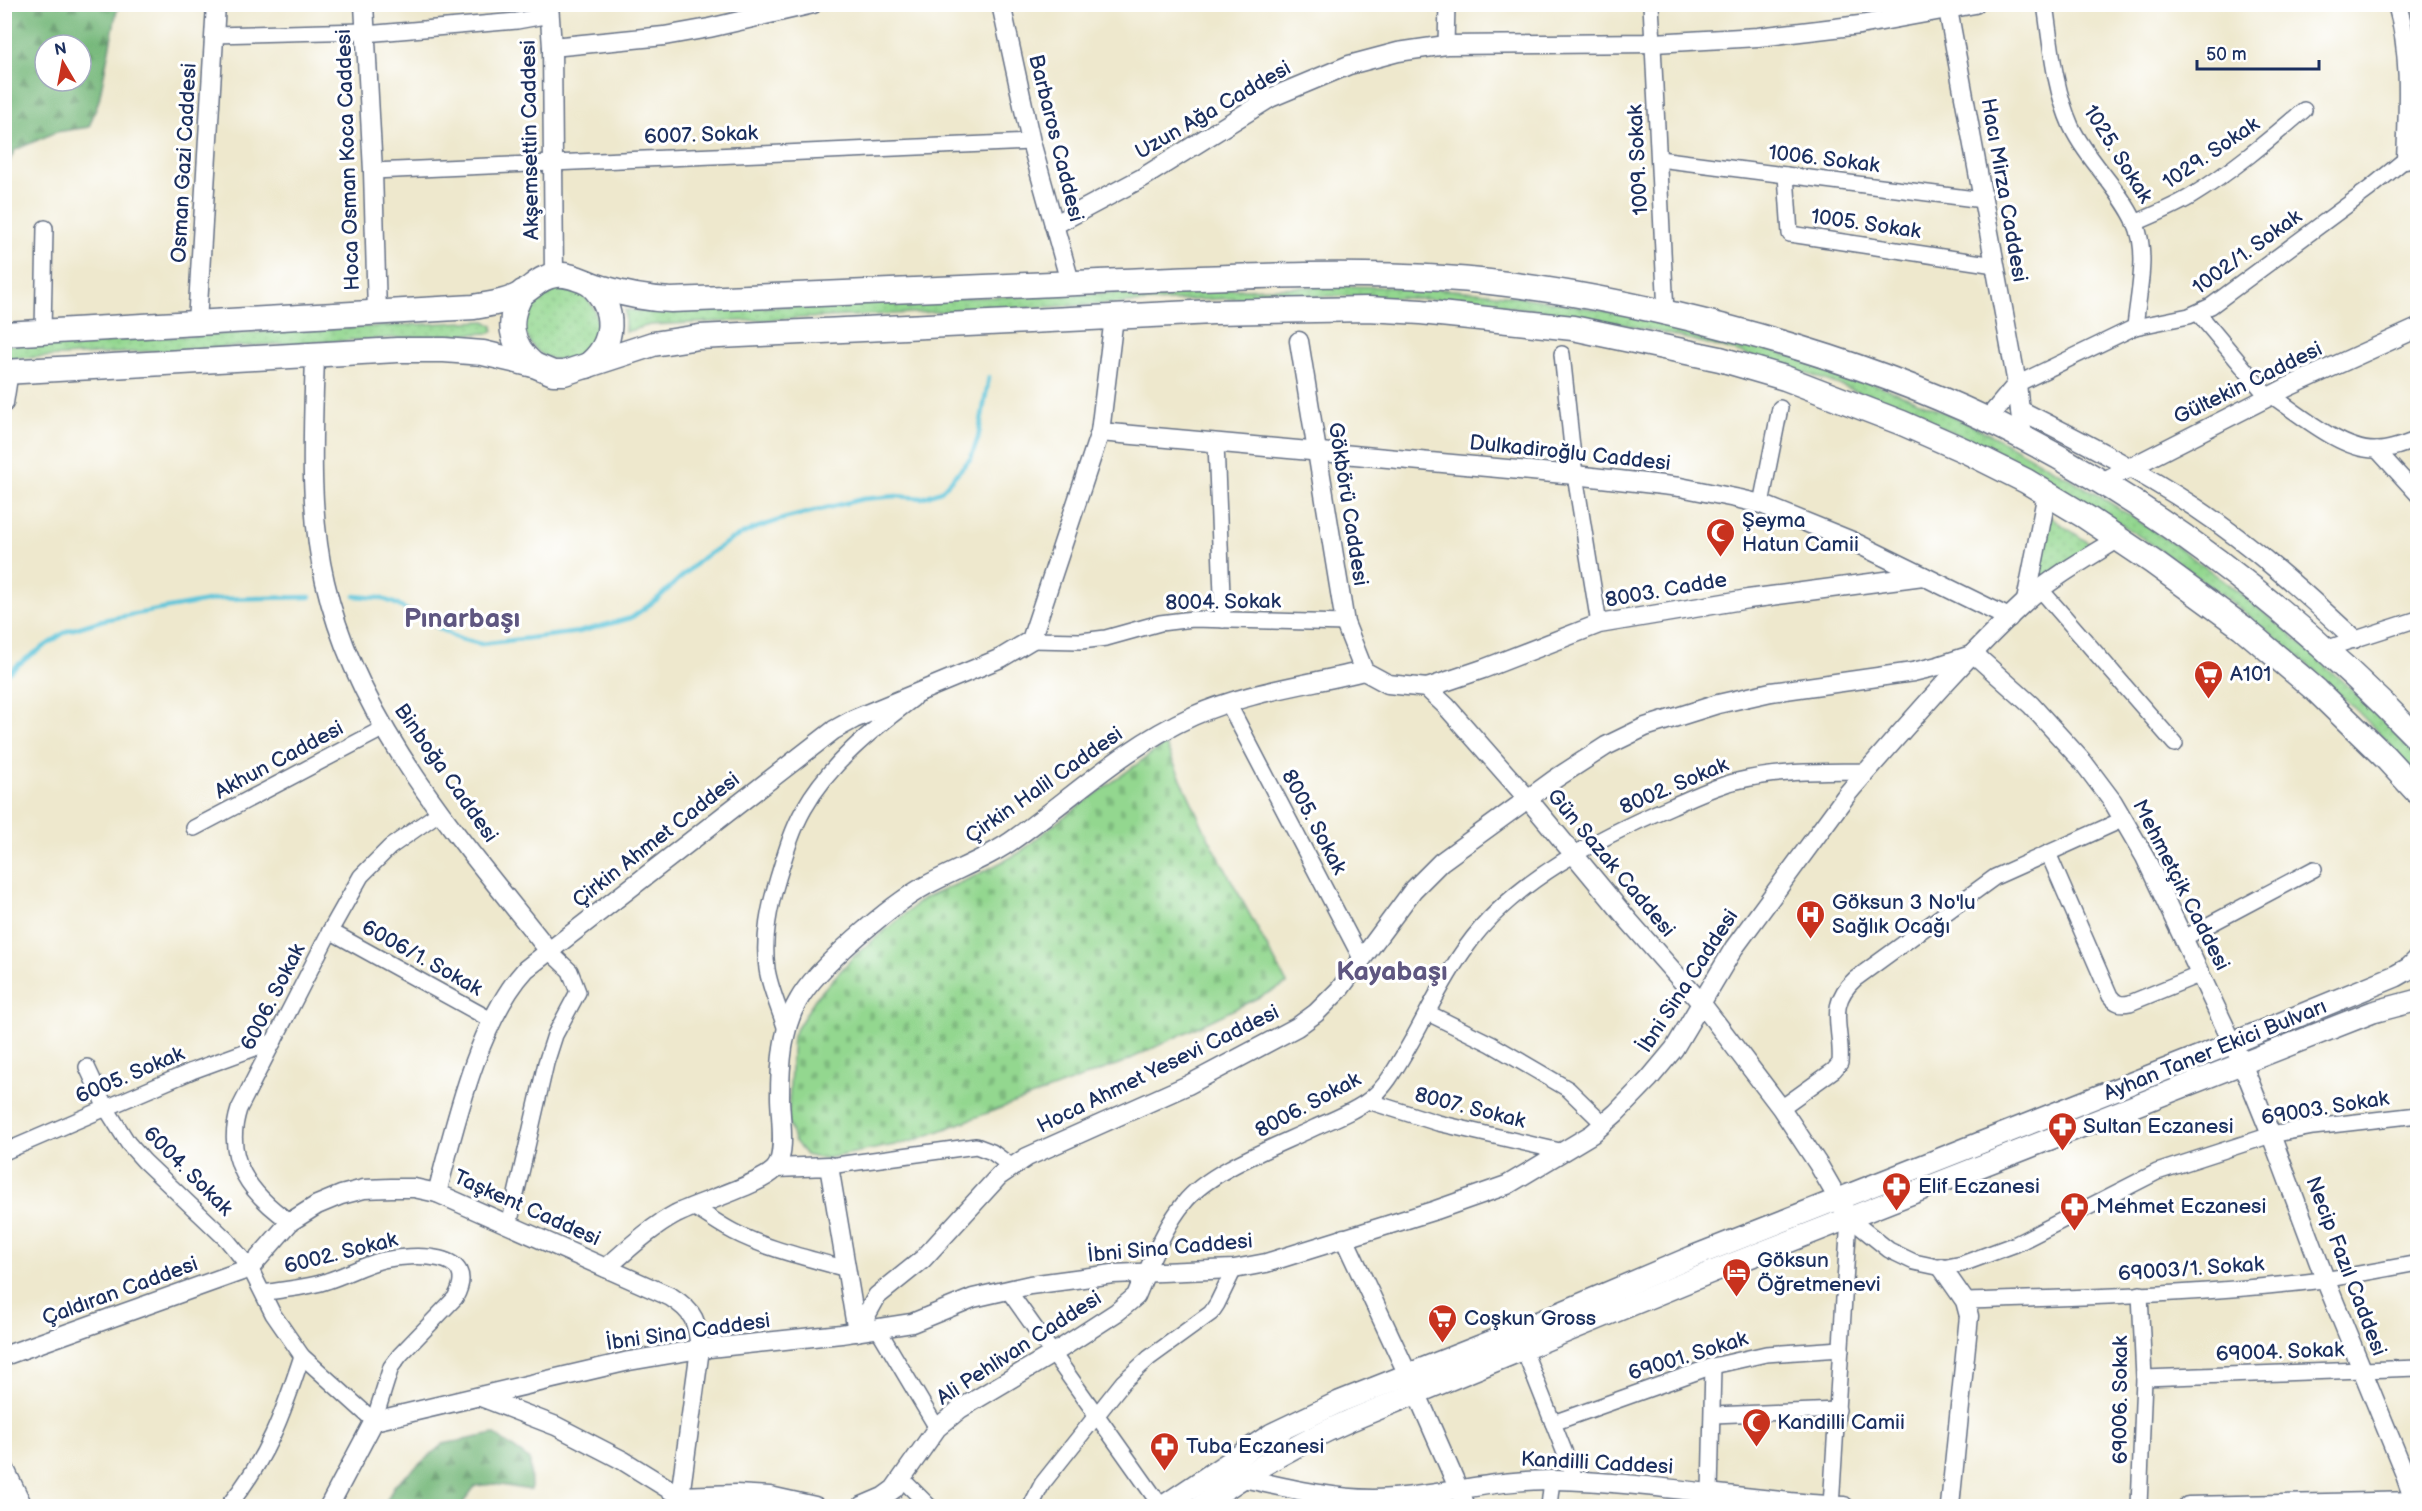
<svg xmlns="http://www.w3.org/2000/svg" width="2422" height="1511" viewBox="0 0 2422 1511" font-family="'Balsamiq Sans',sans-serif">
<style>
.grass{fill:url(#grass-dots);stroke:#578376;stroke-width:1.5}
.forest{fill:url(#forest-firs);stroke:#48746c;stroke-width:1.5;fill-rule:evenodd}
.cemetery{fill:url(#cemetery-stones);stroke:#578376;stroke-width:1.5}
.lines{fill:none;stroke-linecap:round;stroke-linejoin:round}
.stream{stroke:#5dc5da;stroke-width:4.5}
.minor-casing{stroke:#657085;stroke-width:18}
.tertiary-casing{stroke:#657085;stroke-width:21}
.secondary-casing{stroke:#657085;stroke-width:24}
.trunk-casing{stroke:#657085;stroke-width:27}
.minor{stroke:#fff;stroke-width:15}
.tertiary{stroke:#fff;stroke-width:18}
.secondary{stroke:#fff;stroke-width:21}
.trunk{stroke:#fff;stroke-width:24}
.labels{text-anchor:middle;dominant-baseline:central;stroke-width:6;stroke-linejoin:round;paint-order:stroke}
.street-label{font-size:21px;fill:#1b2f5e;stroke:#fff}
.poi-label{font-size:21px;fill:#1b2f5e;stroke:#fff;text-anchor:start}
.district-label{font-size:27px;font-weight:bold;fill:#5f5781;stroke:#fff}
</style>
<defs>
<pattern id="grass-dots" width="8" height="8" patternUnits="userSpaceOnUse" patternTransform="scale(1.5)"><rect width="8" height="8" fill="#93d78f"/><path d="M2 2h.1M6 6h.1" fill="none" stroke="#7eb97e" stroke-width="1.8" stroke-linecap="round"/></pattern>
<pattern id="forest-firs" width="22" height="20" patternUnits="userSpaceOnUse" patternTransform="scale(1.5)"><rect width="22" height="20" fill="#76b87a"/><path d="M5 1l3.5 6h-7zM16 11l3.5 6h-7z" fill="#609667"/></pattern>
<pattern id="cemetery-stones" width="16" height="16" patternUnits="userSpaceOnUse" patternTransform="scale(1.5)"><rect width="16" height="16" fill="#93d78f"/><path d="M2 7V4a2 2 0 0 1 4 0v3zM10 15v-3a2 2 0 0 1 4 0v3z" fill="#7eb97e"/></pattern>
</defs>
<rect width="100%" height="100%" fill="#fff"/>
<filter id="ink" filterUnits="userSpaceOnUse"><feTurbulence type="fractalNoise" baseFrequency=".0167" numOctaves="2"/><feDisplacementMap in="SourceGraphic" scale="12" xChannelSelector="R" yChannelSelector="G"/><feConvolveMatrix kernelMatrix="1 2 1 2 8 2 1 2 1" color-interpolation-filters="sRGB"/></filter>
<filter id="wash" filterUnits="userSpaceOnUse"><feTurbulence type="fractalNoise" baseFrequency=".008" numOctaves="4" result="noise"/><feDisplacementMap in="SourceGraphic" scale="24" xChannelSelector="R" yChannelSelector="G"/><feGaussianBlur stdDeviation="1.35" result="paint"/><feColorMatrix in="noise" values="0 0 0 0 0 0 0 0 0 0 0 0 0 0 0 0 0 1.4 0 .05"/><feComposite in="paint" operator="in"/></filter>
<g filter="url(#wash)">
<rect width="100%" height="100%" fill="#eee8cd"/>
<!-- grass -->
<g class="grass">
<path d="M 1337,286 C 1398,287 1460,288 1520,297 C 1666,318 1813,354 1948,414 C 1978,427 2006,443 2035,459 C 2178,537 2307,637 2417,757 L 2417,776 C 2366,714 2306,661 2244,612 C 2015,431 1745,325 1454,301 C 1333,291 1211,299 1090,305 C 944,311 797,318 650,325 L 625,332 L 625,310 L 662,312 L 958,298 Z"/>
<circle cx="561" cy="324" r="36"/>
<polygon points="485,321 493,326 493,330 490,333 5,359 5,345"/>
<polygon points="2049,516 2093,546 2042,579 2039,576"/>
</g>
<!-- forest -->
<g class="forest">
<path d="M 5,4 L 118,5 L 99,100 L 89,127 L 56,132 L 15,150 L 5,170 ZM 45,45 L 81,45 L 81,81 L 45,81 Z"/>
<polygon points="494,1434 530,1460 531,1490 494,1484 475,1486 461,1506 384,1506 394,1486 443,1444"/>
</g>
<!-- cemetery -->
<polygon class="cemetery" points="1165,744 1205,831 1287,984 1124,1062 910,1142 823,1159 806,1155 794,1140 788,1121 793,1035 815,999 854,956 923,899 973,877 1019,853 1057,822"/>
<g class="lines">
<!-- stream -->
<g class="stream">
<polyline points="355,596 380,598 394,603 457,638 481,644 579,632 631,618 656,600 701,559 732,539 753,529 783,519 862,499 896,496 922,498 941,491 971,458 978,438 989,377"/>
<polyline points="4,676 27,658 67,631 103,620 218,599 310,597"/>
</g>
</g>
</g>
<g filter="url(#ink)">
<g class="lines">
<defs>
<g id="minor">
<polyline points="1651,4 1666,313"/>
<path d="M 2045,4 C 2051,45 2054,88 2071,126 C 2087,160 2120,189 2135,222 C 2149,253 2138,294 2135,327"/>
<polyline points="365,34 517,21 550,15"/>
<polyline points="214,35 364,31"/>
<polyline points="1446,45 1447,4"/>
<polyline points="1659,159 1983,200"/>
<polyline points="373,171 1031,142"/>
<polyline points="1786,175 1790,234 1995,265"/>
<path d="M 2135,223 C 2154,215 2173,207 2190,197 C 2231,172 2268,141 2304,110"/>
<polyline points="2198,313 2268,397"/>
<polyline points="43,332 45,228"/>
<polyline points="1562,354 1575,475 1599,624"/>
<polyline points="2017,384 2135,327 2189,316 2211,306 2369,189 2418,149"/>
<path d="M 2271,395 C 2299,414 2343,452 2377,450 C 2391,450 2405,444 2418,439"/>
<polyline points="1216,443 1223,620"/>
<polyline points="2377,450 2418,495"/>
<polyline points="1761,504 1780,408"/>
<polyline points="2041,590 2175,744"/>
<polyline points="1031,640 1081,641 1106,638 1160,623 1193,619 1345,623"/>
<polyline points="2325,649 2418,619"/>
<polyline points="1228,703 1362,960"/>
<polyline points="194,828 384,728"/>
<path d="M 2048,853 L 2110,996 C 2116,1004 2121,1005 2130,1003 L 2201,974"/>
<polyline points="330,931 493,1021"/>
<polyline points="2184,938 2314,869"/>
<polyline points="1428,1013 1491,1044 1568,1089 1604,1124"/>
<path d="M 786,1030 C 780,1010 770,989 767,969 C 763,937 769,908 778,878 C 785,855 792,830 804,809 C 829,764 873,729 913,699"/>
<path d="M 87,1067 L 106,1108 L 128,1143 L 144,1161 L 227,1240 L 250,1268 L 273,1314 L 302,1356 L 374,1421 L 391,1367 L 400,1355 L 455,1298 C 482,1250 411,1254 383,1260 C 363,1265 346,1275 327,1281 C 307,1288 284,1289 263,1293"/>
<polyline points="1368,1101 1438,1123 1564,1152"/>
<path d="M 1781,1108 L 1834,1070 L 1840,1063 C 1843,1029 1825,1006 1855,979 L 1995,877 L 2124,819"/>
<polyline points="4,1152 192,1071 274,1041"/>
<polyline points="829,1166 976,1146 992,1152 1011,1166"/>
<path d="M 693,1207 C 707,1215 720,1225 734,1232 C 769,1250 809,1258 846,1269"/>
<polyline points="1849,1218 1889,1250 1914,1262 1942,1268 1962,1264 2016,1244 2157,1172 2271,1135 2313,1127 2418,1115"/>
<path d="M 290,1222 C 250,1194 223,1159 239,1109 L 330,931 L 361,876 L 390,847 L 440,812"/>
<polyline points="509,1225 546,1063 555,1035 578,992 570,971 549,951"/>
<path d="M 1146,1272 C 1157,1248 1167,1224 1184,1203 C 1210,1170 1277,1146 1316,1127 C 1334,1119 1355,1111 1370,1099 C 1386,1087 1396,1068 1406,1051 C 1426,1017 1443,978 1467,946 C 1513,881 1600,837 1672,806 C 1693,797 1715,786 1737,781 C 1780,770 1824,772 1867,771"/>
<polyline points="1008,1290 1161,1506"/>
<path d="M 1965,1301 C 2084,1297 2205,1295 2323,1280 C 2354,1275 2386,1269 2418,1263"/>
<polyline points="878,1329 937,1428"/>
<polyline points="1524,1350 1576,1481"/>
<polyline points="2144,1378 2418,1368"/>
<polyline points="1713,1415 1838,1410"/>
<polyline points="1553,1423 1713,1366 1766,1354 1841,1349"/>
<polyline points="902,1479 929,1506"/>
<polyline points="1710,1493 1713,1366"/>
<path d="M 228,1506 C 267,1459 283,1414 302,1356"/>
<polyline points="1031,1506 1042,1484 1123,1382 1149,1358 1211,1313 1217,1304 1234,1269"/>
<polyline points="1549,1506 1552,1480"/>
<polyline points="1831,1506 1849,1218"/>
<polyline points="2139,1506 2144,1378 2140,1294"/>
</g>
<g id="tertiary">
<polyline points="364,4 373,171 377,313"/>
<polyline points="549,4 552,47 554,275"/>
<polyline points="1001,4 1031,142 1070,282"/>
<polyline points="1947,4 2017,384 2023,438"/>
<path d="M 2397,4 C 2412,55 2408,109 2406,160"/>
<polyline points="552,47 664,36 709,28 813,4"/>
<polyline points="1054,225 1142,178 1270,98 1349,65 1398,52 1446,45 1654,43 1758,37 1860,25 1975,4"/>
<polyline points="197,323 216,4"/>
<polyline points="1299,341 1345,623 1364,671 1388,684 1427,688 1446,706 1528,799 1629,921 1702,1004 1781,1108 1818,1164 1845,1211"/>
<path d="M 315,356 C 313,429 308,511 325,582 C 358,726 460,838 549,951"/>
<polyline points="4,403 9,371"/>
<path d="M 2020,410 C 2080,440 2140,471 2196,508 C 2253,546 2304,592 2354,639"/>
<polyline points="1987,420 2017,384"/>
<polyline points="1100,432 1575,475 1680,487 1740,499 1761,504 1852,541 2009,618"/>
<polyline points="2100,483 2288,387 2418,328"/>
<polyline points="2026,601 2047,493"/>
<polyline points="1427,688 1483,669 1599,624 1748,599 1923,576"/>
<polyline points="776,1168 829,1166 857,1332 877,1296 923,1259 999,1176 1027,1157 1188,1085 1297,1027 1316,1013 1339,990 1413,890 1441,862 1555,779 1606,746 1645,727 1718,704 1771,692 1913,672 1938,666 1974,654 2031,705 2083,762 2113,802 2145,857 2242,1063 2271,1135 2325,1279 2404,1472 2414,1501 2413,1506"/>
<path d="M 437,1193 C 455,1125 478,1021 526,969 L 834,730 L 854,719 L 1001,658 L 1031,640 L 1100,432 L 1114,317"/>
<polyline points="1344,1238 1417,1394 1466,1506"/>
<path d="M 606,1268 C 628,1249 650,1228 676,1214 C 698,1203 762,1184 775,1169 C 787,1155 780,1115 780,1097 C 780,1066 782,1028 798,1001 C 816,968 892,904 925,886 C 956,869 989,858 1017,837 C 1075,795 1126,746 1193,716 C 1247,692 1306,685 1364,671"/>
<polyline points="1942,1268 1965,1301 1969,1316 1950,1506"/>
<path d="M 4,1356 L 250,1268 L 290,1222 L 317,1205 L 341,1195 L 364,1189 L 391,1188 L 414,1188 L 437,1193 L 671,1297 C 695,1312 697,1322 700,1349 L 680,1496 L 682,1506"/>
<polyline points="481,1397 556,1426 622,1460 680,1496 736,1494 770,1496 815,1506"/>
<polyline points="4,1467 23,1506"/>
<path d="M 1243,1478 C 1285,1487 1329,1499 1373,1499 C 1434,1498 1492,1479 1554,1480 C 1651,1482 1747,1501 1844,1506"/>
<path d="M 329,1506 L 374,1421 L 629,1361 L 700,1349 L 841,1334 L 912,1323 L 973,1298 L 1030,1285 L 1113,1274 L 1234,1269 L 1266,1263 L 1436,1210 L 1507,1185 L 1592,1134 L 1616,1113 L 1649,1079 L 1674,1049 L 1734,948 L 1848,793 C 1905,728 1961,661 2025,602 C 2051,578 2089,557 2119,538"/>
<polyline points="862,1506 883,1497 894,1489 937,1428 960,1409 1054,1353 1117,1312 1136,1296 1146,1272"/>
<polyline points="2188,1506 2418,1501"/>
</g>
<g id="secondary">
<polyline points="1164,1506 1272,1434 1339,1402 1513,1333 1692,1257 2233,1043 2396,976 2410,968 2418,960"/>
<path d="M 1201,1506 C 1248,1472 1298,1443 1351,1420 L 1709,1273 L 2373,1012 L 2418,1000"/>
</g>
<g id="trunk">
<path d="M 523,292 C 506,318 509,345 534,365"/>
<path d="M 4,334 L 474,307 C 490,304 508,302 523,293 C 534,286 541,277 555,275 C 572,273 587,284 603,288 C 626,295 648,299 671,300 C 822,295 973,286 1123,281 C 1231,277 1337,271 1444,278 C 1522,283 1599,297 1676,315 C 1783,340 1889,373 1988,420 C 2149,498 2294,611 2418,739"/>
<path d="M 587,366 C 616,344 617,308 590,284"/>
<polyline points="4,372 397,350 444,350 483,353 534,365 553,373 564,373 653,344 699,337 1213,312 1368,309 1421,312 1573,328 1720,359 1785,378 1902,423 1968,452 2026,481 2086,517 2153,562 2242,627 2317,691 2385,757 2418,793"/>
</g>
</defs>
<!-- minor casing -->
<use href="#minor" class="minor-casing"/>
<!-- tertiary casing -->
<use href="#tertiary" class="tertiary-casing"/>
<!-- secondary casing -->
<use href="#secondary" class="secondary-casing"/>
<!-- trunk casing -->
<use href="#trunk" class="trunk-casing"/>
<!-- minor -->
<use href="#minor" class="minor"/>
<!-- tertiary -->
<use href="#tertiary" class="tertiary"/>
<!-- secondary -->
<use href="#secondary" class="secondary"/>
<!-- trunk -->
<use href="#trunk" class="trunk"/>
</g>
</g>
<!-- icons -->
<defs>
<symbol id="mosque-pin" viewBox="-11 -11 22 30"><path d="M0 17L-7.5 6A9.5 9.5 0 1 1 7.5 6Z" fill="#c8321e" stroke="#fff"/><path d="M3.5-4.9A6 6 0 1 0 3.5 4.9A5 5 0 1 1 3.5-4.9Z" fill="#fff"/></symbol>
<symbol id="supermarket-pin" viewBox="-11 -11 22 30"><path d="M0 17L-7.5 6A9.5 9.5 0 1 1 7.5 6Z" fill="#c8321e" stroke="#fff"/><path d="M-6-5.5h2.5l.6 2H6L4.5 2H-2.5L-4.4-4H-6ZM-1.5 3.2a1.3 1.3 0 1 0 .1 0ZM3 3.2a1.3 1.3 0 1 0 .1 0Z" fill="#fff"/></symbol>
<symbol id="hospital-pin" viewBox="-11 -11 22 30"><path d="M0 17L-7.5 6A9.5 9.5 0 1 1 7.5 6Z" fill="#c8321e" stroke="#fff"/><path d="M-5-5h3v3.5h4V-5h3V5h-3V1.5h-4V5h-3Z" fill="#fff"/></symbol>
<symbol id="pharmacy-pin" viewBox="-11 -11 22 30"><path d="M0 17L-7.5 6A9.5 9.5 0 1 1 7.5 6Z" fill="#c8321e" stroke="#fff"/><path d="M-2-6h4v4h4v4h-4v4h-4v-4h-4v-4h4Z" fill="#fff"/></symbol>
<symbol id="hotel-pin" viewBox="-11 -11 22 30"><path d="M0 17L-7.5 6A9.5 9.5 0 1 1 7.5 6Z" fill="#c8321e" stroke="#fff"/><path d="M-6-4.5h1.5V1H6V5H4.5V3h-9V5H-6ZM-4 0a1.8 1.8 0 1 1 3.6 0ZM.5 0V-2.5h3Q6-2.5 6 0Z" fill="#fff"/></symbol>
</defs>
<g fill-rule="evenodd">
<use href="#mosque-pin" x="1704" y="516" width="33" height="45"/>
<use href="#supermarket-pin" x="2192" y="658" width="33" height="45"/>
<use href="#hospital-pin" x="1794" y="898" width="33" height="45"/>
<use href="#pharmacy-pin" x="2046" y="1110" width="33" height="45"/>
<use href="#pharmacy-pin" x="1880" y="1170" width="33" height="45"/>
<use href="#pharmacy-pin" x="2058" y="1190" width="33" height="45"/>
<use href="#hotel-pin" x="1720" y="1256" width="33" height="45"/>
<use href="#supermarket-pin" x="1426" y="1302" width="33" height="45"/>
<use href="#mosque-pin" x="1740" y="1406" width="33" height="45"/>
<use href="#pharmacy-pin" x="1148" y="1430" width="33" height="45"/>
</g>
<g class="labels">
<!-- street labels -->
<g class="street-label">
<text transform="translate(1213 110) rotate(-30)">Uzun Ağa Caddesi</text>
<text transform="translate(701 135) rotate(-2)">6007. Sokak</text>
<text transform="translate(1056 138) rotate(76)">Barbaros Caddesi</text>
<text transform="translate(530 140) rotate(-91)">Akşemsettin Caddesi</text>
<text transform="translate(2211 153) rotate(-34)">1029. Sokak</text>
<text transform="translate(2118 154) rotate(58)">1025. Sokak</text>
<text transform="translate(1824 159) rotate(7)">1006. Sokak</text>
<text transform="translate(348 160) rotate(-92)">Hoca Osman Koca Caddesi</text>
<text transform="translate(1638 160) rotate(-93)">1009. Sokak</text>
<text transform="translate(184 163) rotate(-87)">Osman Gazi Caddesi</text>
<text transform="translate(2004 190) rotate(80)">Hacı Mirza Caddesi</text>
<text transform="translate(1866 224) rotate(8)">1005. Sokak</text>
<text transform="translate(2247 252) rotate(-36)">1002/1. Sokak</text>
<text transform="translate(2248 383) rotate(-26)">Gültekin Caddesi</text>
<text transform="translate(1570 453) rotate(6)">Dulkadiroğlu Caddesi</text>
<text transform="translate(1348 504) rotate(81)">Gökbörü Caddesi</text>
<text transform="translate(1666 590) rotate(-10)">8003. Cadde</text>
<text transform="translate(1223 602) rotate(-1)">8004. Sokak</text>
<text transform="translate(279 760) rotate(-28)">Akhun Caddesi</text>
<text transform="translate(446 773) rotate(55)">Binboğa Caddesi</text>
<text transform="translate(1044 785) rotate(-35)">Çirkin Halil Caddesi</text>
<text transform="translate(1674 786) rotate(-23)">8002. Sokak</text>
<text transform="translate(1314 822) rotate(62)">8005. Sokak</text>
<text transform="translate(656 840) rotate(-38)">Çirkin Ahmet Caddesi</text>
<text transform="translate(1611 863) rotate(50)">Gün Sazak Caddesi</text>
<text transform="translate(2181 885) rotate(63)">Mehmetçik Caddesi</text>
<text transform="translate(422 958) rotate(29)">6006/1. Sokak</text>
<text transform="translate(1688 981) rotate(-57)">İbni Sina Caddesi</text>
<text transform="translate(273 997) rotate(-63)">6006. Sokak</text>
<text transform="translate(2215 1050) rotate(-22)">Ayhan Taner Ekici Bulvarı</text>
<text transform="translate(1158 1069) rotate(-26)">Hoca Ahmet Yesevi Caddesi</text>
<text transform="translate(130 1075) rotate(-23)">6005. Sokak</text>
<text transform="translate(1308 1105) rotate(-28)">8006. Sokak</text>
<text transform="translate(1470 1108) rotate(14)">8007. Sokak</text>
<text transform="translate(2325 1108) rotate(-9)">69003. Sokak</text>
<text transform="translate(188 1171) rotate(45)">6004. Sokak</text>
<text transform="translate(527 1208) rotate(24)">Taşkent Caddesi</text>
<text transform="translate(1170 1248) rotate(-5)">İbni Sina Caddesi</text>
<text transform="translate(341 1253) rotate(-14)">6002. Sokak</text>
<text transform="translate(2346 1266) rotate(69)">Necip Fazıl Caddesi</text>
<text transform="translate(2191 1269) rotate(-4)">69003/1. Sokak</text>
<text transform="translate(120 1291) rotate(-20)">Çaldıran Caddesi</text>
<text transform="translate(688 1332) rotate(-8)">İbni Sina Caddesi</text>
<text transform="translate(1019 1348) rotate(-33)">Ali Pehlivan Caddesi</text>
<text transform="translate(2280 1352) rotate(-2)">69004. Sokak</text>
<text transform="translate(1688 1356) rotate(-17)">69001. Sokak</text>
<text transform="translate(2120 1400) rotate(-90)">69006. Sokak</text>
<text transform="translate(1597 1463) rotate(3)">Kandilli Caddesi</text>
</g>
<!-- poi labels -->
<g class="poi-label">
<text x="1742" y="520">Şeyma<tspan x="1742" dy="24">Hatun Camii</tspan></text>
<text x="2230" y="674">A101</text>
<text x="1832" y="902">Göksun 3 No'lu<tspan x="1832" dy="24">Sağlık Ocağı</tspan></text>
<text x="2083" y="1126">Sultan Eczanesi</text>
<text x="1918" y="1186">Elif Eczanesi</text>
<text x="2096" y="1206">Mehmet Eczanesi</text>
<text x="1757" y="1260">Göksun<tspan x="1757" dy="24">Öğretmenevi</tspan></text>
<text x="1464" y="1318">Coşkun Gross</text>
<text x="1777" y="1422">Kandilli Camii</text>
<text x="1186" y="1446">Tuba Eczanesi</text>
</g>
<!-- district labels -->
<g class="district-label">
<text x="462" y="619">Pınarbaşı</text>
<text x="1392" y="972">Kayabaşı</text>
</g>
</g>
<!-- margin -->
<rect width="2422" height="1511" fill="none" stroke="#fff" stroke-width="24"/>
<!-- north arrow -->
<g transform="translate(63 63) rotate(350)"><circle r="28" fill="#ffffff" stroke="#a4acbf" stroke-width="1.5"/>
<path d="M0-4.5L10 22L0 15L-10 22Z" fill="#c8321e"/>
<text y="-9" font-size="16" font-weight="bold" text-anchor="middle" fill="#1b2f5e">N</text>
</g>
<!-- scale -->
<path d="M2197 60v9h122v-9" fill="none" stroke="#1b2f5e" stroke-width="3"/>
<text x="2206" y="60" font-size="18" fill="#1b2f5e" stroke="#ffffff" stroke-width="4.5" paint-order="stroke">50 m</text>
</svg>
